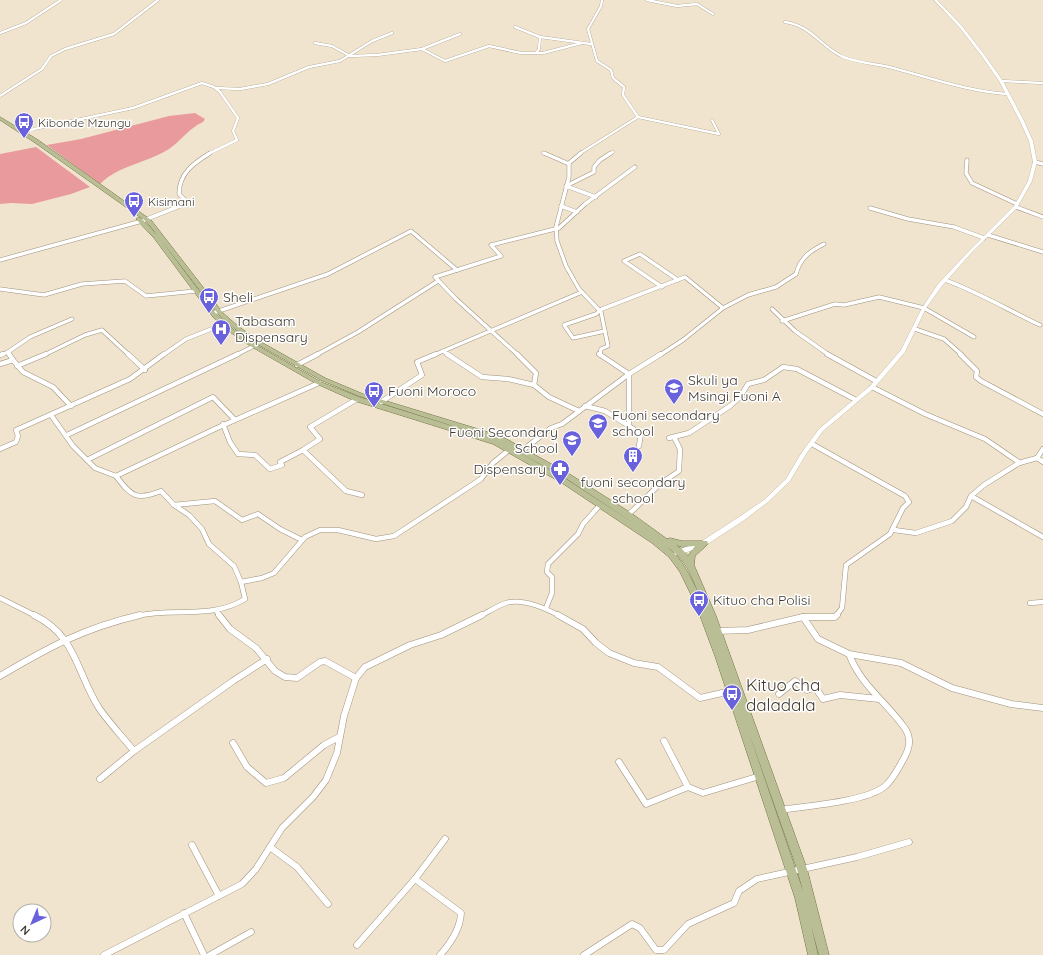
<svg xmlns="http://www.w3.org/2000/svg" width="1043" height="955" viewBox="0 0 1043 955" font-family="Quicksand,sans-serif">
<style>
.green{fill:#e99a9c}
.lines{fill:none;stroke-linecap:round;stroke-linejoin:round}
.minor-far3-casing{stroke:#9e927e;stroke-width:3}
.minor-far2-casing{stroke:#9e927e;stroke-width:4.5}
.minor-far1-casing{stroke:#9e927e;stroke-width:5.5}
.minor-casing{stroke:#9e927e;stroke-width:7}
.tertiary-casing{stroke:#9e927e;stroke-width:0.5}
.primary-casing{stroke:#717344;stroke-width:1}
.minor-far3{stroke:#fff;stroke-width:2.5}
.minor-far2{stroke:#fff;stroke-width:3.5}
.minor-far1{stroke:#fff;stroke-width:4.5}
.minor{stroke:#fff;stroke-width:6}
.tertiary{fill:#fff;fill-rule:evenodd}
.primary{fill:#babe95;fill-rule:evenodd}
.labels{text-anchor:middle;dominant-baseline:central;stroke-width:3;stroke-linejoin:round;paint-order:stroke}
.far-poi-label{font-size:12px;fill:#3f3a31;stroke:#fff;text-anchor:start}
.poi-label{font-size:14px;fill:#3f3a31;stroke:#fff;text-anchor:start}
.near-poi-label{font-size:17px;fill:#3f3a31;stroke:#fff;text-anchor:start}
</style>
<rect width="100%" height="100%" fill="#f1e4ce"/>
<!-- green -->
<g class="green">
<path d="M 195,113 L 205,119 L 203,122 C 189,128 181,141 169,149 C 147,163 119,165 100,184 L 47,145 L 81,139 L 169,116 Z"/>
<polygon points="36,147 90,187 71,194 32,204 11,203 0,204 0,154"/>
</g>
<g class="lines">
<defs>
<g id="minor-far3">
<polyline points="647,0 677,6 697,4 713,14"/>
<path d="M 785,22 C 812,26 819,45 841,56 C 856,63 873,63 889,67 C 928,77 966,91 1007,94"/>
<polyline points="515,27 540,37 591,44"/>
<polyline points="0,33 26,23 61,0"/>
<polyline points="315,43 332,46 350,56 377,55 422,49 445,61 489,46 521,53 536,53 539,49 540,37"/>
<polyline points="422,49 460,34"/>
<polyline points="536,53 543,53 582,43"/>
<polyline points="1001,81 1043,83"/>
<polyline points="216,88 240,89 268,84 309,67 340,61 372,41 392,33"/>
<polyline points="0,96 42,69 51,56 65,49 114,34 158,0"/>
<polyline points="638,117 719,134 712,120"/>
<polyline points="25,133 34,129 133,108 202,83 214,87 220,92 238,118 233,131 237,140 208,154"/>
<polyline points="543,153 546,154"/>
<polyline points="579,154 638,117 623,95 624,87 613,78 611,70 597,61 588,29 601,6 602,0"/>
<polyline points="609,154 613,152"/>
</g>
<g id="minor-far2">
<polyline points="544,153 569,164"/>
<polyline points="581,153 569,163 569,177 556,227 557,241 566,266 579,289 601,312 608,346 601,349 600,355"/>
<polyline points="967,160 966,173 972,183 1017,204"/>
<polyline points="1035,162 1043,164"/>
<polyline points="596,197 566,186 594,172 594,167 600,160 611,153"/>
<polyline points="561,206 577,212"/>
<polyline points="1016,207 1043,217"/>
<polyline points="870,208 908,219 954,227 984,238"/>
<polyline points="988,235 1043,252"/>
<path d="M 0,260 L 142,221 L 185,204 L 186,201 L 179,194 C 179,173 194,163 210,153"/>
<path d="M 945,280 C 978,292 1008,310 1040,325"/>
<polyline points="662,287 624,261 640,254 678,280"/>
<polyline points="0,289 44,295 82,284 125,281 146,296 196,291"/>
<polyline points="772,309 795,331 829,355"/>
<polyline points="213,313 328,274 411,231 457,270"/>
<polyline points="782,321 835,304 844,305 879,297 924,308 974,337"/>
<polyline points="915,329 944,339 962,355"/>
<polyline points="605,331 573,338 564,325 596,314 602,309 685,277 723,308"/>
<polyline points="443,351 449,355"/>
<polyline points="8,352 30,337 72,319"/>
<polyline points="1,355 8,352 10,355"/>
<polyline points="44,355 85,335 102,330 129,355"/>
<polyline points="163,355 186,339 224,324"/>
<polyline points="236,355 254,346"/>
<polyline points="316,355 358,332 438,281"/>
<polyline points="434,355 582,292"/>
<polyline points="518,355 456,299 435,277 501,256 491,245 559,228 585,204 635,167"/>
<path d="M 660,355 L 683,340 L 723,308 L 748,295 L 776,287 L 796,274 C 800,258 810,251 824,244"/>
</g>
<g id="minor-far1">
<polyline points="9,354 13,360"/>
<polyline points="128,354 145,370"/>
<polyline points="447,354 482,377 508,379 534,385 549,397 579,411"/>
<polyline points="517,354 536,373 534,385"/>
<polyline points="599,354 629,374 629,426 641,434 639,446"/>
<polyline points="827,354 876,381"/>
<polyline points="960,354 977,371 976,377 981,381 1043,414"/>
<polyline points="0,355 3,354"/>
<polyline points="0,364 13,360 23,372 53,387 71,406"/>
<polyline points="297,365 318,354"/>
<polyline points="17,366 46,354"/>
<polyline points="872,387 925,414 985,439 1020,463"/>
<polyline points="381,402 422,375 417,362 436,354"/>
<polyline points="585,406 605,411 629,426"/>
<polyline points="51,415 73,446 95,468 116,476 217,428 319,383"/>
<polyline points="223,424 230,442 238,454 255,455 270,469 282,465 280,462 303,450 346,491 362,495"/>
<polyline points="67,435 238,354"/>
<polyline points="669,438 689,433 730,406 740,397 748,384 764,380 783,367 797,369 856,400"/>
<polyline points="812,444 905,496 909,502 903,508 890,534 846,565 842,608 836,616"/>
<polyline points="0,449 16,442 18,436 16,430 130,379 164,354"/>
<polyline points="303,450 320,439 310,427 357,399"/>
<polyline points="523,450 551,428 562,424 629,374 661,354"/>
<polyline points="1037,458 1043,462"/>
<polyline points="87,460 213,397 234,419"/>
<path d="M 116,476 C 131,496 136,501 161,491 L 174,505 L 215,501 L 242,520 L 258,514 L 280,529 L 302,540"/>
<polyline points="971,496 1043,537"/>
<polyline points="174,505 189,515 202,529 209,544 234,566 241,582"/>
<polyline points="628,515 660,484 679,471 680,449 675,439"/>
<polyline points="894,530 916,533 952,521 966,507 971,496 984,485 1019,463 1037,458 1043,449"/>
<polyline points="0,598 36,616"/>
<polyline points="1030,603 1043,602"/>
<polyline points="546,608 552,593 552,577 547,572 548,564 578,534 583,524 600,505"/>
<polyline points="217,612 220,616"/>
<path d="M 136,616 C 175,607 210,620 245,599 L 241,582 L 262,578 L 274,573 L 305,537 L 320,530 L 338,530 L 376,539 L 394,536 L 481,479 L 493,463 L 509,450"/>
<path d="M 480,616 C 488,612 497,606 506,603 C 522,598 545,608 560,616"/>
</g>
<g id="minor">
<path d="M 34,615 C 77,636 76,672 99,708 C 109,723 123,737 134,751 L 233,681 L 267,659"/>
<polyline points="219,615 230,629 256,648 275,671 285,677 297,678 320,662 325,661 356,678"/>
<polyline points="558,615 583,629 596,643 609,653 634,663 658,667 700,698 731,691"/>
<polyline points="803,617 818,639 849,654 901,663 952,688 1011,704 1043,708"/>
<polyline points="717,631 748,630 803,617 835,617 837,615"/>
<path d="M 0,676 C 49,647 84,628 140,615"/>
<polyline points="779,694 795,681 807,690 815,687 823,699 840,695 879,699"/>
<polyline points="664,741 688,787"/>
<polyline points="233,743 247,767 266,783 284,778 324,745 339,737"/>
<polyline points="619,762 646,804 688,787 703,793 760,776"/>
<polyline points="100,779 134,751"/>
<path d="M 780,810 C 806,806 864,802 884,787 C 892,781 898,769 903,760 C 910,748 912,738 904,727 C 885,701 860,684 849,654"/>
<polyline points="192,845 219,896"/>
<polyline points="270,847 297,867 328,904"/>
<path d="M 415,879 L 461,913 C 460,930 451,943 440,955"/>
<polyline points="184,913 204,955"/>
<polyline points="357,945 415,879 445,839"/>
<polyline points="104,955 242,884 256,869 282,828 313,797 326,780 337,753 344,716 356,678 365,667 410,645 441,635 482,615"/>
<polyline points="210,955 251,932"/>
<polyline points="584,955 632,924 640,928 656,950 664,950 688,924 734,903 739,891 757,879 857,857 909,842"/>
</g>
<polygon id="tertiary" points="934,0 937,0 962,26 983,53 1003,81 1024,121 1033,141 1037,162 1032,181 1017,208 972,252 942,286 926,308 905,352 874,388 823,431 806,454 790,481 768,502 743,521 706,545 679,555 675,555 674,553 675,551 702,541 739,517 764,500 786,479 802,452 819,429 870,386 901,350 922,308 938,284 970,250 1014,206 1028,181 1033,162 1029,141 1020,121 999,81 981,55 960,28"/>
<path id="primary" d="M 0,117 L 38,140 L 151,220 L 223,313 L 239,327 L 261,342 L 325,378 L 363,394 L 501,436 L 571,475 L 631,513 L 667,539 L 670,538 L 682,541 L 707,541 L 708,543 L 707,545 L 695,556 L 694,565 L 716,616 L 807,869 L 829,955 L 819,955 L 811,925 L 818,955 L 808,955 L 795,898 L 715,656 L 696,605 L 680,572 L 669,557 L 652,543 L 562,483 L 493,444 L 355,401 L 317,384 L 252,347 L 230,332 L 213,317 L 154,238 L 136,219 L 137,218 L 141,218 L 157,235 L 147,222 L 34,142 L 0,120 ZM 161,240 L 219,315 L 235,329 L 257,344 L 321,380 L 359,396 L 497,440 L 567,479 L 641,528 L 566,479 L 497,440 L 359,397 L 321,382 L 256,345 L 234,330 L 217,315 ZM 676,545 L 682,547 L 695,546 L 688,556 L 683,550 ZM 667,547 C 687,561 690,573 699,594 C 690,577 683,559 667,547 ZM 748,730 L 797,869 L 803,891 Z"/>
</defs>
<!-- minor-far3 casing -->
<use href="#minor-far3" class="minor-far3-casing"/>
<!-- minor-far2 casing -->
<use href="#minor-far2" class="minor-far2-casing"/>
<!-- minor-far1 casing -->
<use href="#minor-far1" class="minor-far1-casing"/>
<!-- minor casing -->
<use href="#minor" class="minor-casing"/>
<!-- tertiary casing -->
<use href="#tertiary" class="tertiary-casing"/>
<!-- primary casing -->
<use href="#primary" class="primary-casing"/>
<!-- minor-far3 -->
<use href="#minor-far3" class="minor-far3"/>
<!-- minor-far2 -->
<use href="#minor-far2" class="minor-far2"/>
<!-- minor-far1 -->
<use href="#minor-far1" class="minor-far1"/>
<!-- minor -->
<use href="#minor" class="minor"/>
<!-- tertiary -->
<use href="#tertiary" class="tertiary"/>
<!-- primary -->
<use href="#primary" class="primary"/>
</g>
<!-- icons -->
<defs>
<symbol id="bus-pin" viewBox="-11 -11 22 30"><path d="M0 17L-7.5 6A9.5 9.5 0 1 1 7.5 6Z" fill="#6962dc" stroke="#fff"/><path d="M-5-6H5V4H4V6H2V4H-2V6H-4V4H-5ZM-3.5-4V0h7V-4ZM-3.5 1.2v1.5H-2V1.2ZM2 1.2v1.5H3.5V1.2Z" fill="#fff"/></symbol>
<symbol id="hospital-pin" viewBox="-11 -11 22 30"><path d="M0 17L-7.5 6A9.5 9.5 0 1 1 7.5 6Z" fill="#6962dc" stroke="#fff"/><path d="M-5-5h3v3.5h4V-5h3V5h-3V1.5h-4V5h-3Z" fill="#fff"/></symbol>
<symbol id="school-pin" viewBox="-11 -11 22 30"><path d="M0 17L-7.5 6A9.5 9.5 0 1 1 7.5 6Z" fill="#6962dc" stroke="#fff"/><path d="M0-5L7-2L0 1L-7-2ZM-4 1L0 2.5L4 1V4Q0 6-4 4Z" fill="#fff"/></symbol>
<symbol id="building-pin" viewBox="-11 -11 22 30"><path d="M0 17L-7.5 6A9.5 9.5 0 1 1 7.5 6Z" fill="#6962dc" stroke="#fff"/><path d="M-4-6H4V6H1V3H-1V6H-4ZM-2.5-4.3h1.7v1.8h-1.7ZM.8-4.3h1.7v1.8H.8ZM-2.5-1h1.7V.8h-1.7ZM.8-1h1.7V.8H.8Z" fill="#fff"/></symbol>
<symbol id="pharmacy-pin" viewBox="-11 -11 22 30"><path d="M0 17L-7.5 6A9.5 9.5 0 1 1 7.5 6Z" fill="#6962dc" stroke="#fff"/><path d="M-2-6h4v4h4v4h-4v4h-4v-4h-4v-4h4Z" fill="#fff"/></symbol>
</defs>
<g fill-rule="evenodd">
<use href="#bus-pin" x="13" y="111" width="22" height="30"/>
<use href="#bus-pin" x="123" y="190" width="22" height="30"/>
<use href="#bus-pin" x="198" y="286" width="22" height="30"/>
<use href="#hospital-pin" x="210" y="318" width="22" height="30"/>
<use href="#school-pin" x="663" y="377" width="22" height="30"/>
<use href="#bus-pin" x="363" y="380" width="22" height="30"/>
<use href="#school-pin" x="587" y="412" width="22" height="30"/>
<use href="#school-pin" x="561" y="429" width="22" height="30"/>
<use href="#building-pin" x="622" y="445" width="22" height="30"/>
<use href="#pharmacy-pin" x="549" y="458" width="22" height="30"/>
<use href="#bus-pin" x="688" y="589" width="22" height="30"/>
<use href="#bus-pin" x="721" y="683" width="22" height="30"/>
</g>
<g class="labels">
<!-- far-poi labels -->
<g class="far-poi-label">
<text x="38" y="122">Kibonde Mzungu</text>
<text x="148" y="201">Kisimani</text>
</g>
<!-- poi labels -->
<g class="poi-label">
<text x="223" y="297">Sheli</text>
<text x="235" y="321">Tabasam<tspan x="235" dy="16">Dispensary</tspan></text>
<text x="688" y="380">Skuli ya<tspan x="688" dy="16">Msingi Fuoni A</tspan></text>
<text x="388" y="391">Fuoni Moroco</text>
<text x="612" y="415">Fuoni secondary<tspan x="612" dy="16">school</tspan></text>
<text x="558" y="432" text-anchor="end">Fuoni Secondary<tspan x="558" dy="16">School</tspan></text>
<text x="546" y="469" text-anchor="end">Dispensary</text>
<text x="633" y="482" text-anchor="middle">fuoni secondary<tspan x="633" dy="16">school</tspan></text>
<text x="713" y="600">Kituo cha Polisi</text>
</g>
<!-- near-poi labels -->
<g class="near-poi-label">
<text x="746" y="684">Kituo cha<tspan x="746" dy="20">daladala</tspan></text>
</g>
</g>
<!-- north arrow -->
<g transform="translate(32 923) rotate(224)"><circle r="19" fill="#ffffff" stroke="#b2b0ad"/>
<path d="M0-3L7 15L0 10L-7 15Z" fill="#6962dc"/>
<text y="-6" font-size="11" font-weight="bold" text-anchor="middle" fill="#3f3a31">N</text>
</g>
</svg>
